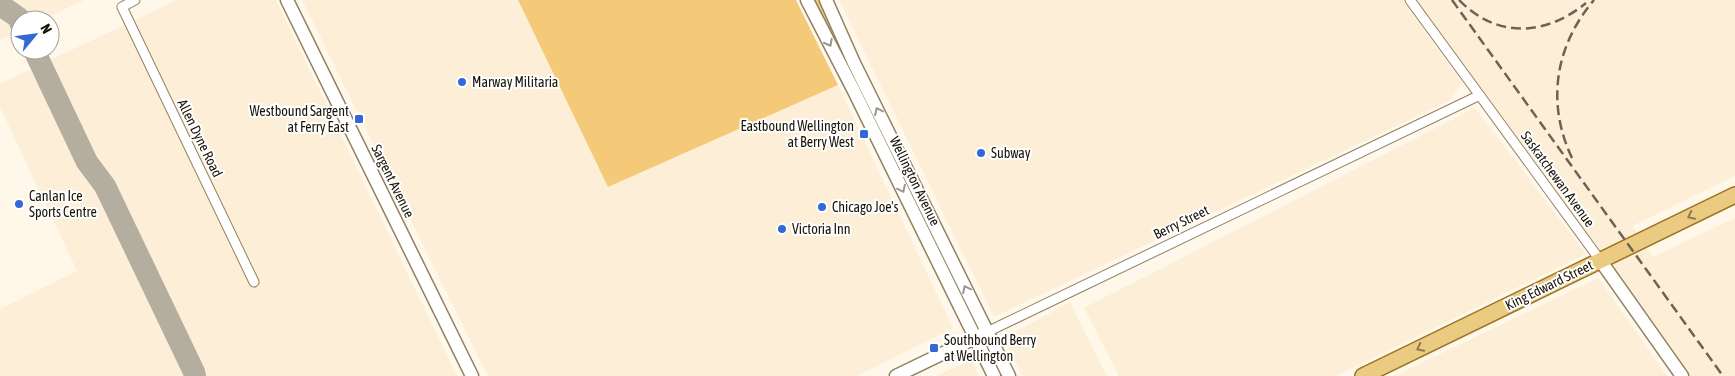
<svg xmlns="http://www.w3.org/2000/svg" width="1735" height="376" viewBox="0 0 1735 376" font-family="'Asap Condensed',sans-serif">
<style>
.built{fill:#fdefd7}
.green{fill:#f4ca78}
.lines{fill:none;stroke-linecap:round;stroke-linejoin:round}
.taxiway{stroke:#b4aea0;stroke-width:22}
.street-casing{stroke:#918162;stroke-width:11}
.secondary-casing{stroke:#918162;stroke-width:15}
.primary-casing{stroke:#997421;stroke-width:18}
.street{stroke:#fff;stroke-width:9}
.secondary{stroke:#fff;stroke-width:12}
.primary{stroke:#ebcb82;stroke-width:15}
.rail{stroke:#6a6457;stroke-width:2.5;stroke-dasharray:10 5;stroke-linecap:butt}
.oneway{stroke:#989590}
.oneway2{stroke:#8d794b}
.poi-dot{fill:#3368d7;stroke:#fff;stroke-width:2}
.labels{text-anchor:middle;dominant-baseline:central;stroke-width:4;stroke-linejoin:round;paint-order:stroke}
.poi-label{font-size:14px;fill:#1a1408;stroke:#fff;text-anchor:start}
.street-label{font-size:14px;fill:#1a1408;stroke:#fff}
</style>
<rect width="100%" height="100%" fill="#fff7ea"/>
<!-- built -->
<g class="built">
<polygon points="0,0 84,0 42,20 20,20 20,31 0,40"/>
<polygon points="177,0 276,0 457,376 0,376 0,309 77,271 0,107 0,84"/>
<polygon points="302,0 518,0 608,187 838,85 953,328 857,376 488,376"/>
<polygon points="839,0 1402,0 1462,83 1449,101 994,317"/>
<polygon points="1417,0 1735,0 1735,176 1632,226 1653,257 1735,218 1735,376 1689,376"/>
<polygon points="1475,108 1586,254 1336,376 1119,376 1084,308"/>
<polygon points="1598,278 1667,376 1394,376"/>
<polygon points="1070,302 1107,376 1022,376 1004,338"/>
<polygon points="971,360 979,376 936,376"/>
</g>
<!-- green -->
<g class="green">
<polygon points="518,0 796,0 838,85 608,187"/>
<polygon points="813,0 819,0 849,61 845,63"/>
</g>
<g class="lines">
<!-- taxiway -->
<g class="taxiway">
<polyline points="0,5 19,18 20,22"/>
<polyline points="34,50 87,162 105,186 194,372 195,376"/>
</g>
<defs>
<g id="street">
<polyline points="135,0 122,7 254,282"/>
<polyline points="1410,0 1600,260"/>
<polyline points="987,332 1478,96"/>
</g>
<g id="secondary">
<polyline points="287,0 472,376"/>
<polyline points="807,0 854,91 994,376"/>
<polyline points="826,0 854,63 1009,376"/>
<polyline points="1600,260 1682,376"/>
<polyline points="896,376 983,334"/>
</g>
<path id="primary" d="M 1363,376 C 1487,316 1611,255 1735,195"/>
</defs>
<!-- street casing -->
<use href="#street" class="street-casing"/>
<!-- secondary casing -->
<use href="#secondary" class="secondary-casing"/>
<!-- primary casing -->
<use href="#primary" class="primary-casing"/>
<!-- street -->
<use href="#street" class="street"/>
<!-- secondary -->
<use href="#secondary" class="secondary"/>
<!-- primary -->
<use href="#primary" class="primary"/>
<!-- rail -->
<g class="rail">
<polyline points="1452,0 1723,376"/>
<path d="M 1459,0 C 1497,39 1546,36 1586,3"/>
<path d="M 1572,158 C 1546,103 1555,46 1594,0"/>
</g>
</g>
<!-- one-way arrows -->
<defs><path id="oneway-chevron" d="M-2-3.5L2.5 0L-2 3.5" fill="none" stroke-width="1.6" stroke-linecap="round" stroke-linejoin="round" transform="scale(1.25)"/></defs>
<g class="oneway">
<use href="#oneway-chevron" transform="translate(829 43) rotate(62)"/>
<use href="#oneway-chevron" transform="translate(878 111) rotate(-116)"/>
<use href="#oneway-chevron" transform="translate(902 189) rotate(64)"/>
<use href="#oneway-chevron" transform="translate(966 289) rotate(-116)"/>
</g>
<g class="oneway2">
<use href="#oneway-chevron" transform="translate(1691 216) rotate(154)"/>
<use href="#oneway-chevron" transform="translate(1420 348) rotate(154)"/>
</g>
<!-- markers -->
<g class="poi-dot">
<circle cx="462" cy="82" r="5"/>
<rect x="354" y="114" width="10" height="10" rx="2.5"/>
<rect x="859" y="129" width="10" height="10" rx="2.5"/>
<circle cx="981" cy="153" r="5"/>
<circle cx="19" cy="204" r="5"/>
<circle cx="822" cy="207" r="5"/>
<circle cx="782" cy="229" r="5"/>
<rect x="929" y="343" width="10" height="10" rx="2.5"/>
</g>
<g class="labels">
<!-- poi labels -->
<g class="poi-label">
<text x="472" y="82">Marway Militaria</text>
<text x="349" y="111" text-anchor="end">Westbound Sargent<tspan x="349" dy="16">at Ferry East</tspan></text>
<text x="854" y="126" text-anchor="end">Eastbound Wellington<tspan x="854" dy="16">at Berry West</tspan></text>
<text x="991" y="153">Subway</text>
<text x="29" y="196">Canlan Ice<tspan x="29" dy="16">Sports Centre</tspan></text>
<text x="832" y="207">Chicago Joe's</text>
<text x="792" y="229">Victoria Inn</text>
<text x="944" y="340">Southbound Berry<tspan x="944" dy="16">at Wellington</tspan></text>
</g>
<!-- street labels -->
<g class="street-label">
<text transform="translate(200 138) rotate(64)">Allen Dyne Road</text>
<text transform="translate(1558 179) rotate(54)">Saskatchewan Avenue</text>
<text transform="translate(393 181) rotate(64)">Sargent Avenue</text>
<text transform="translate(915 181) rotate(64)">Wellington Avenue</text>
<text transform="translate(1181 222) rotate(-26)">Berry Street</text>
<text transform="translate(1549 285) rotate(-26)">King Edward Street</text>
</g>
</g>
<!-- north arrow -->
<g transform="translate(35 35) rotate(61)"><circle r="24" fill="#ffffff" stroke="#a3a19c"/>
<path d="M0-4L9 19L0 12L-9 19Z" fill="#3368d7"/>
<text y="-8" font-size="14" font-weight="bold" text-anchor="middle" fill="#1a1408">N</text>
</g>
</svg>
